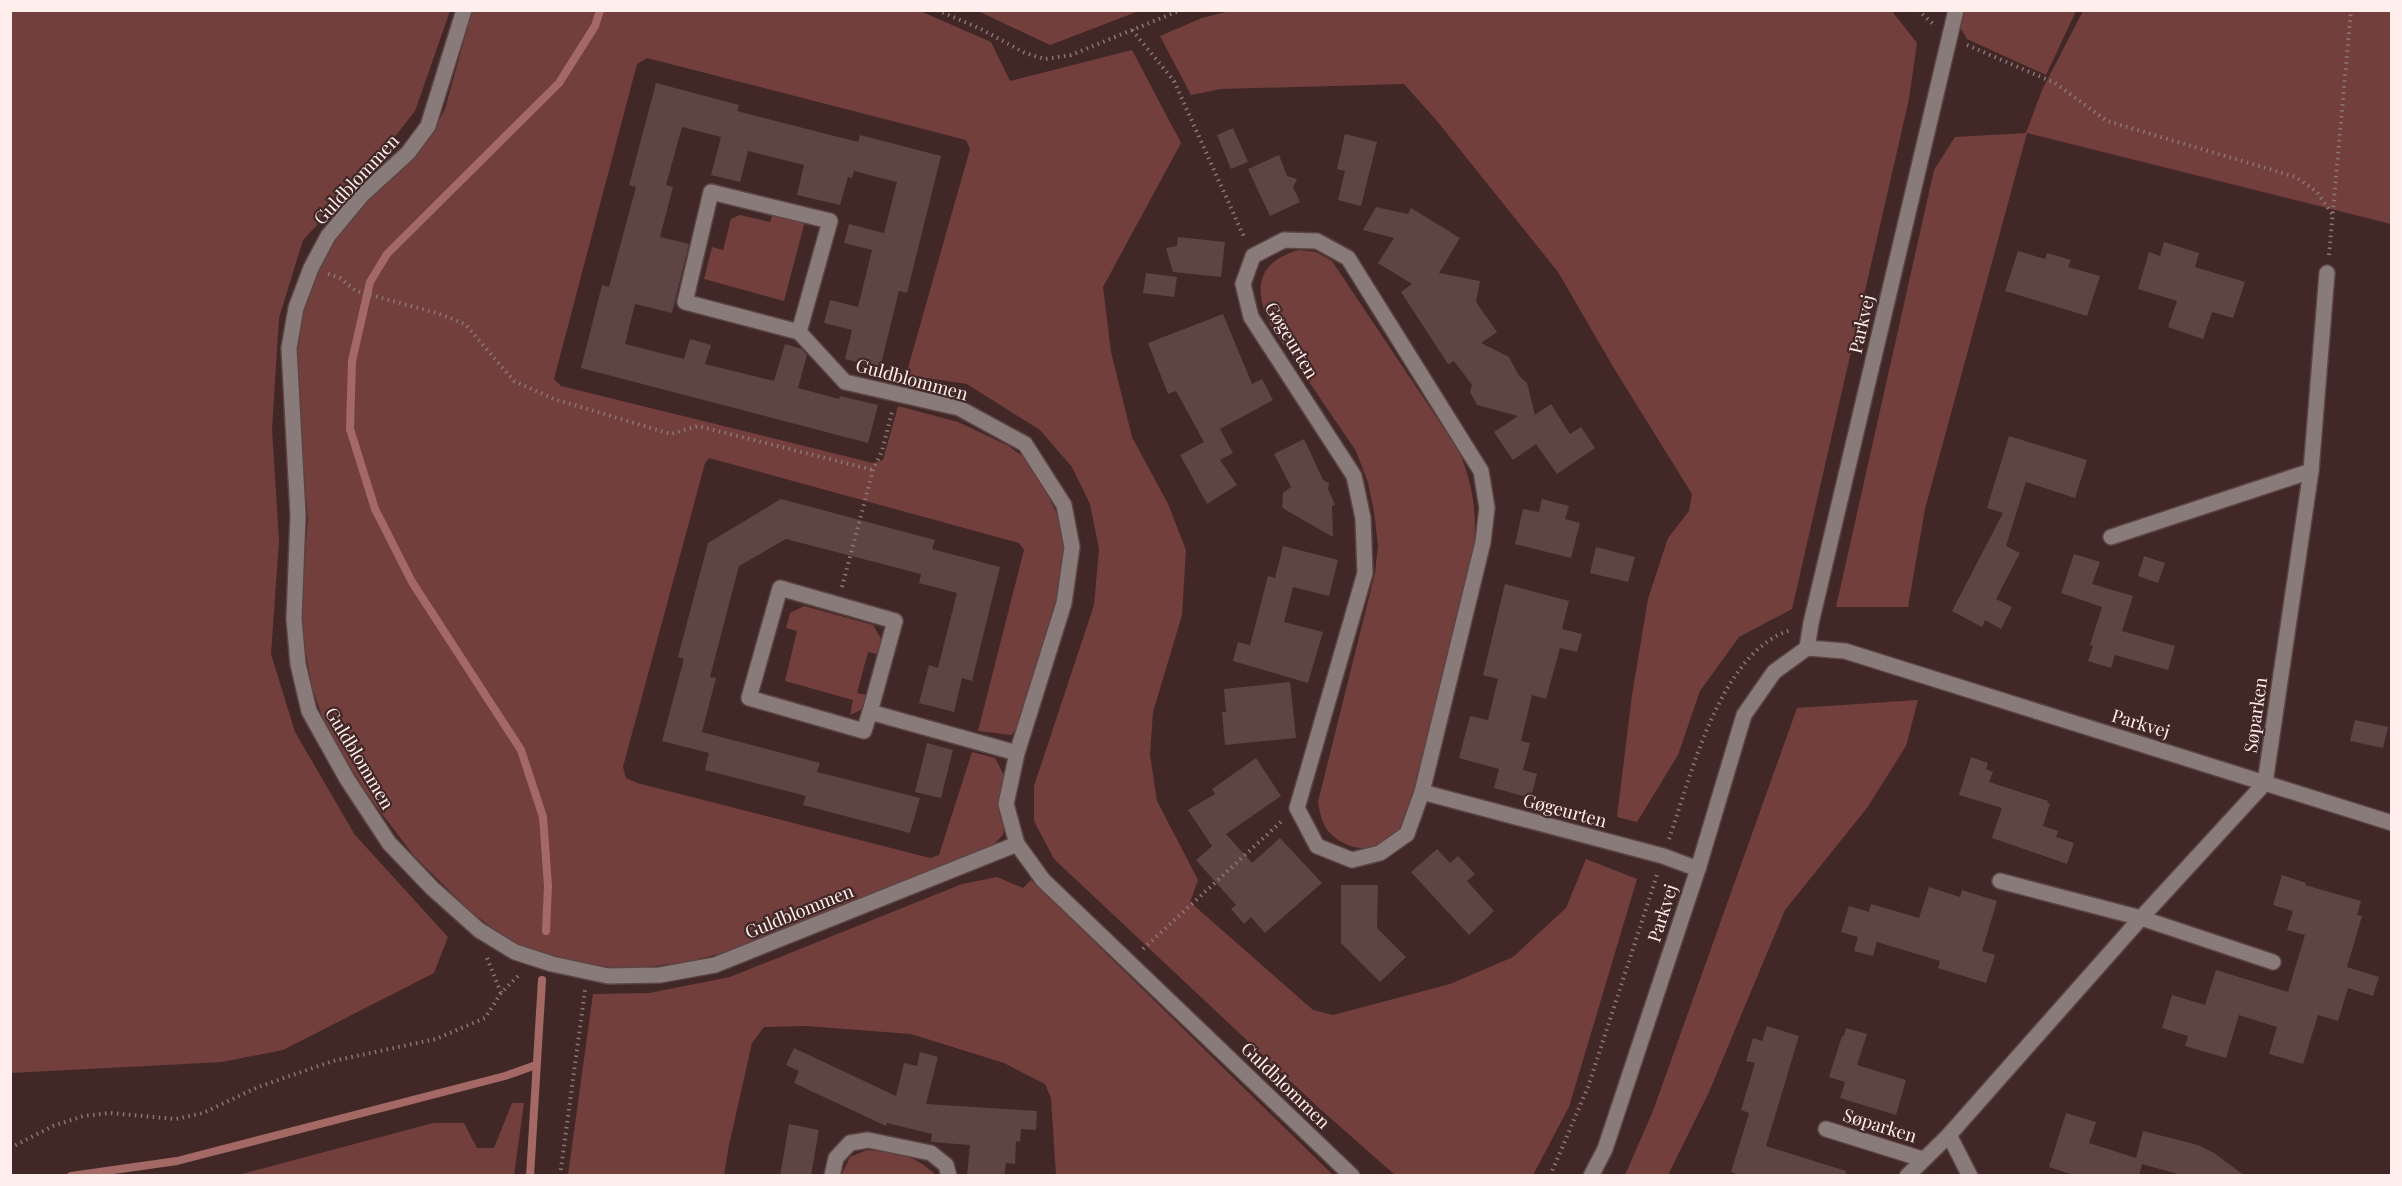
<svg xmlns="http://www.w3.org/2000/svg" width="2402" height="1186" viewBox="0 0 2402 1186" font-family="'Playfair Display',serif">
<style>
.green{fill:#723f3d}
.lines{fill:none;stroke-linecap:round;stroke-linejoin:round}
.stream{stroke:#a56965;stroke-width:8}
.building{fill:#5e4442}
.minor-casing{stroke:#5c4443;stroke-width:18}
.path{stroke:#8c7675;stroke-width:4;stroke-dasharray:1.5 4.5;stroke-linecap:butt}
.minor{stroke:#897b7a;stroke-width:15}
.labels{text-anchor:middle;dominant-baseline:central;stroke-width:4.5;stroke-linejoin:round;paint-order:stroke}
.street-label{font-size:18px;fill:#ffeeec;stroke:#412827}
</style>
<rect width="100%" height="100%" fill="#412827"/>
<!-- green -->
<g class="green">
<polygon points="11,10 450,11 415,111 375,162 303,240 279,318 272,429 279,541 271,654 295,732 355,835 448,937 434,973 283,1050 222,1062 11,1073"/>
<polygon points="1233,10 1891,10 1917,43 1909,99 1792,609 1739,637 1700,691 1678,755 1637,822 1617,817 1632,695 1648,599 1668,538 1689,511 1692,494 1615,370 1558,272 1437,121 1404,84 1221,89 1191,95 1160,36 1202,18"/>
<polygon points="472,11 920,11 991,42 1010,81 1132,50 1181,143 1103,287 1111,352 1132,437 1168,504 1186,550 1182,615 1153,712 1150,755 1157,801 1198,880 1190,902 1313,1010 1333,1015 1450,984 1513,957 1566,908 1586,859 1637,879 1569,1107 1533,1175 1395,1175 1319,1108 1054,859 1034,821 1034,786 1094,605 1099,549 1090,504 1072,467 1040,430 967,384 906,375 970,149 966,140 647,58 637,64 554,379 561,386 873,463 883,460 898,406 958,422 1009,446 1026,459 1040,480 1057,514 1065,552 1062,587 1018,728 1011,735 978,731 1024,550 1019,543 709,458 705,463 623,767 626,778 637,783 930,858 939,855 972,752 995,758 1006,779 1000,806 1004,828 1003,835 993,845 749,946 688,962 637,968 592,966 536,953 500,934 468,909 414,856 370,798 344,757 323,719 312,687 303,637 301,603 308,518 297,408 297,347 304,305 321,263 343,225 431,136 445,109"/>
<polygon points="978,11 1139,11 1050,45"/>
<polygon points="1964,11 1964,10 2076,11 2046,75 1967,39 1960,27"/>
<polygon points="2083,11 2391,11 2391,224 2027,133 1925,509 1908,607 1836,607 1934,170 1955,137 2026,133 2042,90"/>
<polygon points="773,213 805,221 784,301 704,279 712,247 723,250 731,219 740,215 770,222"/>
<path d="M 1299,250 L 1316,252 L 1332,261 L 1459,451 C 1473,485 1478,515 1473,552 L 1408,812 C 1403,821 1398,833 1390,840 C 1373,853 1349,850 1333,836 C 1323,828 1320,814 1318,802 L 1375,573 L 1378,545 L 1374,512 L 1368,483 L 1356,451 L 1271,326 C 1253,290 1256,262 1299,250 Z"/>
<polygon points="804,606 873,625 881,639 877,654 868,652 857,693 867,695 861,710 850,715 853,700 785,681 797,631 786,628 790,613"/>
<polygon points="1918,700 1906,746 1867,808 1785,910 1709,1092 1668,1175 1625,1175 1653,1111 1797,708"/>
<polygon points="997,877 1023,888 1031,880 1333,1175 1056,1175 1051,1098 1045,1084 1004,1063 911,1034 806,1026 764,1027 752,1043 729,1145 724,1175 568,1175 593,994 649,993 730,977 962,884"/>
<polygon points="512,1103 524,1103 514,1175 238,1175 433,1123 464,1123 477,1148 494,1148"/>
<path d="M 867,1150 C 898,1153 912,1153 936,1175 L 841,1176 L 850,1157 Z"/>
</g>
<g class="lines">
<!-- stream -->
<g class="stream">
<polyline points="546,931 548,886 543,817 521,750 412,582 375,509 350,429 352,361 370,282 387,254 559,83 595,26 600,10"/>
<polyline points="71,1176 177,1161 505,1076 536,1065"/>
<polyline points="530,1176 542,980"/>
</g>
</g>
<!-- building -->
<g class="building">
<polygon points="656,83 739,105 737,111 858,142 860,135 941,156 907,293 899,291 880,368 845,359 852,330 824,323 830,300 858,307 872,250 844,243 849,224 884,233 897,182 854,171 852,178 848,177 840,205 797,195 804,165 748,151 740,182 711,175 721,137 682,127 666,185 673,187 660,237 689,244 672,313 635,304 625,344 684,359 690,339 711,345 705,364 774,381 785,344 802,349 807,355 798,388 839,399 840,396 878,405 868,443 581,368 602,285 609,287 636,187 629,185"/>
<polygon points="1233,128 1248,162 1231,169 1217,135"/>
<polygon points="1345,134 1377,142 1361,206 1338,200 1345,171 1337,169"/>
<polygon points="1279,155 1287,176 1297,179 1293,187 1300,202 1270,216 1248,169"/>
<polygon points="1376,207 1408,214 1411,208 1460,238 1439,273 1480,281 1476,302 1497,332 1481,343 1509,357 1519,376 1527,383 1535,415 1551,404 1570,434 1581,427 1595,448 1557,474 1536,444 1513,460 1494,432 1518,416 1477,405 1470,392 1472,385 1454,361 1448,364 1401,292 1412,284 1378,263 1394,238 1363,230"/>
<polygon points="1178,237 1225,242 1221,277 1173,272 1166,248 1177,246"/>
<polygon points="2164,242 2199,253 2195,267 2245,282 2233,318 2212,312 2203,339 2168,327 2177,301 2138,289 2149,252 2160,256"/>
<polygon points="2018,251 2045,259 2047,253 2071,260 2068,267 2100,276 2087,316 2005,291"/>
<polygon points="1146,273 1177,277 1174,297 1143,293"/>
<polygon points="1223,314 1252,384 1262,379 1273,400 1220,429 1233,453 1220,460 1237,485 1207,504 1180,455 1204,442 1176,391 1168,394 1148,343"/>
<polygon points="2009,436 2087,460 2075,498 2026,482 2006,546 2020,553 1996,599 2012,607 2001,629 1985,620 1982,627 1952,611 2003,513 1987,508"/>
<polygon points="1304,439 1323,480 1329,483 1328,489 1335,505 1332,506 1333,537 1284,509 1282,506 1283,493 1291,487 1274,454"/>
<polygon points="781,499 935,540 932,549 1000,567 972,681 962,678 954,712 919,703 929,665 938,668 957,593 919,583 921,574 786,539 739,566 710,677 716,678 702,732 820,763 817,772 920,798 910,833 803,805 806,796 705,770 709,753 662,741 684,659 678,657 708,543"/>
<polygon points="1542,499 1569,506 1565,519 1580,523 1571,558 1515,544 1523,509 1539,512"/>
<polygon points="1283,546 1338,560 1329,596 1293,587 1284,622 1323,632 1308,683 1233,661 1238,642 1250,645 1268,576 1275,578"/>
<polygon points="1596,547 1635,557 1628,582 1590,573"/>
<polygon points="2074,554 2100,562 2092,584 2133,596 2122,631 2175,646 2168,670 2115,655 2111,668 2088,661 2093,646 2090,645 2102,607 2061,593"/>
<polygon points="2144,556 2165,563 2158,583 2138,576"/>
<polygon points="1505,584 1569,601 1562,629 1582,634 1577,652 1560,648 1546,699 1532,695 1521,741 1530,743 1523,770 1537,774 1531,798 1494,788 1499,769 1459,758 1470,716 1488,720 1498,679 1483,675"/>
<polygon points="1290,682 1296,738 1225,745 1222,712 1226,712 1224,689"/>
<polygon points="2355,720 2388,727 2383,748 2350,741"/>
<polygon points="927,743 953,750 941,798 915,792"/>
<polygon points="1971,757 1988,763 1986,769 1993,772 1989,782 2048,801 2047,803 2050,804 2043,826 2058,831 2056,837 2074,843 2067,864 1992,838 2002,808 1959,795"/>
<polygon points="1256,758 1281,796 1226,834 1252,863 1280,838 1322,883 1265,933 1251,917 1244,924 1231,909 1236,905 1196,860 1212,846 1188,810 1215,794 1212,789"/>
<polygon points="1437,849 1450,863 1458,856 1475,874 1467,881 1494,911 1469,935 1411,872"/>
<polygon points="2282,875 2306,883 2305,885 2361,901 2357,915 2362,916 2347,967 2379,977 2373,996 2348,988 2338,1021 2318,1015 2303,1064 2269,1054 2277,1027 2239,1015 2226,1058 2185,1046 2188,1036 2162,1028 2172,995 2205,1005 2216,970 2288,992 2305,935 2287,930 2293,911 2273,905"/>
<polygon points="1341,885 1378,885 1377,928 1406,957 1380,982 1341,943"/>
<polygon points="1929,887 1960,897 1962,890 1997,901 1982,951 1995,955 1986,983 1938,968 1940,961 1877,942 1873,956 1854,951 1858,937 1841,932 1849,906 1869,912 1871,904 1919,918"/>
<polygon points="1767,1026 1799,1036 1766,1146 1846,1171 1845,1176 1742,1176 1731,1172 1749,1113 1741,1110 1755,1063 1746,1061 1753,1038 1762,1041"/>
<polygon points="1846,1028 1867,1034 1857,1065 1906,1080 1896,1115 1840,1098 1845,1082 1829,1077 1842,1036 1844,1036"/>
<polygon points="794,1048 896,1096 904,1063 917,1066 920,1052 938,1057 926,1104 1037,1111 1036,1130 1021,1129 1020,1142 1016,1141 1015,1164 1006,1163 1004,1176 967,1176 970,1145 931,1142 932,1134 887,1123 886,1126 794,1083 799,1071 786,1065"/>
<polygon points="2066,1113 2096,1122 2089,1143 2136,1158 2143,1131 2198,1145 2214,1153 2245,1176 2185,1176 2142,1164 2139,1176 2076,1176 2049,1167"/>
<polygon points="789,1124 819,1130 811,1176 780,1176"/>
</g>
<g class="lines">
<defs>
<g id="minor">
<polyline points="464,10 428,126 408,153 362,195 328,236 311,268 296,308 289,348 298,515 294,619 298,664 309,711 347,779 389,843 432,888 479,930 515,952 552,964 608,976 660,975 715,965 1017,844"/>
<polyline points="799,332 830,221 711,192 685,302 799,332 845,382 959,408 1025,444 1064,505 1072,547 1064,603 1017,753 1006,804 1017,844 1043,880 1352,1176"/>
<polyline points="2111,537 2311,471"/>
<polyline points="1807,648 1811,623 1956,10"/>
<polyline points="870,712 864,731 749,698 780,588 895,621 870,712 1017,753"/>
<polyline points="1422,792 1483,542 1487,508 1481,471 1348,258 1317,241 1284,240 1253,256 1243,284 1251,317 1354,476 1363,518 1365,573 1297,808 1317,846 1352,860 1380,853 1407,834 1422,792 1663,856 1698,869"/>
<polyline points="2000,881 2141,918 2273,962"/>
<polyline points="1826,1129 1922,1159"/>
<polyline points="1949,1135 1970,1176"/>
<polyline points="832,1176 836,1158 850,1143 868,1140 931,1153 946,1165 949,1176"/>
<polyline points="1591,1176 1605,1149 1698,869 1744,715 1774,672 1807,648 1845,651 2392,823"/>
<polyline points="1907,1176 1949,1135 2141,918 2265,783 2311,471 2327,273"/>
</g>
</defs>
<!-- minor casing -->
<use href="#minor" class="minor-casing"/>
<!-- path -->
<g class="path">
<polyline points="937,10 981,29 1025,53 1045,59 1071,55 1181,10"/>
<polyline points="1918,10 1933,24"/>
<polyline points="1132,30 1174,81 1245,239"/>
<polyline points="1967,45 2055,83 2107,121 2296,177 2317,192 2333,215"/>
<polyline points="2329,255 2351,10"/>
<polyline points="328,274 340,278 356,291 437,313 465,324 514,381 554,399 671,434 698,426 873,470"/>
<polyline points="842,587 873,470 882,451 892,412"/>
<path d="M 1669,839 C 1691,776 1720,651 1791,630"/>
<polyline points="1143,949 1283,820"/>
<polyline points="487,958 501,993"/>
<polyline points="10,1148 53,1126 83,1116 110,1113 176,1119 203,1113 258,1087 333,1061 436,1039 485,1018 501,993 521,973"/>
<polyline points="560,1176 585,990"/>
<polyline points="1550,1176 1588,1087 1657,875"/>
</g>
<!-- minor -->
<use href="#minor" class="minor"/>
</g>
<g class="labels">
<!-- street labels -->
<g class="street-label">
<text transform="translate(356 179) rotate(-47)">Guldblommen</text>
<text transform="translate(1861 324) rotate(-77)">Parkvej</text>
<text transform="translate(1292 340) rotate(59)">Gøgeurten</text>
<text transform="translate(912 379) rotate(15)">Guldblommen</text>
<text transform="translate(2255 715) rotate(-82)">Søparken</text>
<text transform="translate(2141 723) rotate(17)">Parkvej</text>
<text transform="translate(360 758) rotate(59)">Guldblommen</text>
<text transform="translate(1565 810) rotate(15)">Gøgeurten</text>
<text transform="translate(799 911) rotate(-22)">Guldblommen</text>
<text transform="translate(1662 913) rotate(-72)">Parkvej</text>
<text transform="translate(1286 1085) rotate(44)">Guldblommen</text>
<text transform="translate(1880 1125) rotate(17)">Søparken</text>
</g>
</g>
<!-- border -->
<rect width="2402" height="1186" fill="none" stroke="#ffeeec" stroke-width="24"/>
</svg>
